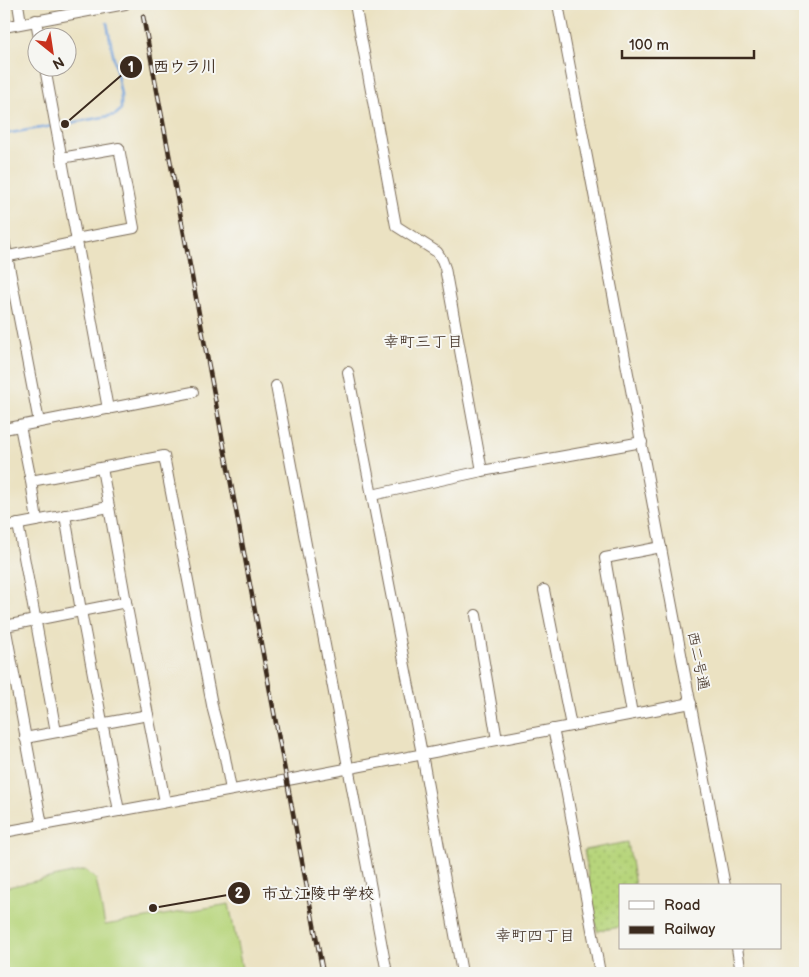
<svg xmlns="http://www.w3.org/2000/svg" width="809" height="977" viewBox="0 0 809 977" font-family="'Balsamiq Sans','Klee One',sans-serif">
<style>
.green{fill:url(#green-dots);stroke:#79804d}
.pitch{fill:#b7d57c;stroke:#79804d}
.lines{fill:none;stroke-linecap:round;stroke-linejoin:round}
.stream{stroke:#72a2dc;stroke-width:2.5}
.minor-casing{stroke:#796a57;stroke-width:12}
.minor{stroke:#fff;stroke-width:10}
.rail-casing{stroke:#3b2a1e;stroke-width:4.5}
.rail{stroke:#f6f6f2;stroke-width:2.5;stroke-dasharray:8;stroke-linecap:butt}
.labels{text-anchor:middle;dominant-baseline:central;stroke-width:4;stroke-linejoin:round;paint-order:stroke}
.street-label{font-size:15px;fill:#3b2a1e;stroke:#f6f6f2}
.neighbourhood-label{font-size:16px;fill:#3b2a1e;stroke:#f6f6f2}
.leader{fill:none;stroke:#3b2a1e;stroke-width:2}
.callout-dot{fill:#3b2a1e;stroke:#f6f6f2;stroke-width:2}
.mark-label{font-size:15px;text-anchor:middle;font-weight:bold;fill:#fff}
.callout-label{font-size:16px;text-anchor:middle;font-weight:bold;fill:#3b2a1e;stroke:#f6f6f2;stroke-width:4;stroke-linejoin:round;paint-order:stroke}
</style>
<defs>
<pattern id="green-dots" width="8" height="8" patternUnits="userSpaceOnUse" patternTransform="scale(1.25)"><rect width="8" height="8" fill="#b7d57c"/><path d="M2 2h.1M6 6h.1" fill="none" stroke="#9eb76b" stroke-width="1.8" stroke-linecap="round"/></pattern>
</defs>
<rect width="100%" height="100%" fill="#f6f6f2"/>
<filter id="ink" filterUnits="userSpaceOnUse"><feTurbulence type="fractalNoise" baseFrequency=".02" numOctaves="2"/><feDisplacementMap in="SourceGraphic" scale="10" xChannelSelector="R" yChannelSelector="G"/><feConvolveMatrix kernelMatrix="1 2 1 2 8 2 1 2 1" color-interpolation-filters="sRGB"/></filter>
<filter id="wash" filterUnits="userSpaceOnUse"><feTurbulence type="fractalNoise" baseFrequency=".0096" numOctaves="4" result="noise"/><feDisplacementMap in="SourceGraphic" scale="20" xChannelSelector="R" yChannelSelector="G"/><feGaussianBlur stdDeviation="1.12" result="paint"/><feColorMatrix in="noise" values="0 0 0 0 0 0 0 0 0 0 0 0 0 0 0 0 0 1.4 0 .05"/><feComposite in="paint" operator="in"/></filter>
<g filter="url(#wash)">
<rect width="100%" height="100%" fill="#ebe2c2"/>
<!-- green -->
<polygon class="green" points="628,842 635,886 620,886 620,927 597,931 584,850"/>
<!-- pitch -->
<polygon class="pitch" points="85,870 96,879 105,925 229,904 243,973 4,973 4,891 8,887"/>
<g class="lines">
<!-- stream -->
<g class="stream">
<polyline points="59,125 115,115 121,110 121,95 107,23"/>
<polyline points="4,134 53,126"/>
</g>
</g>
</g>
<g filter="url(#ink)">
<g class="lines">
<defs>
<g id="minor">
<polyline points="18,4 21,23"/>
<polyline points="355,4 396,226 437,252 442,260 445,268 482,471"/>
<polyline points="558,4 725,886"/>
<polyline points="36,20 39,38"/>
<polyline points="4,27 125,4"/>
<polyline points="45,68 108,409"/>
<polyline points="61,158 119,148 134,228 76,239"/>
<polyline points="4,240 39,422"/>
<polyline points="4,257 77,242"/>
<polyline points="348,372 422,754 462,973"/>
<polyline points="276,386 387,973"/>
<polyline points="20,426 31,481 164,456 213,710 224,752 231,790"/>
<polyline points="4,429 193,392"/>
<polyline points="102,468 126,602 165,802"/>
<polyline points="31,481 37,521"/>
<polyline points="372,495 482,471 642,442"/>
<polyline points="65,515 81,611 119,811"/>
<polyline points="18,524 56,732"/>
<polyline points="4,527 109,507"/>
<polyline points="544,590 571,726"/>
<polyline points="476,615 497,740"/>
<polyline points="4,620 42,825"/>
<polyline points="5,626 126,602"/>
<polyline points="632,714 605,558 661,547"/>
<polyline points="553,729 565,784 600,973"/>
<polyline points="25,738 148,715"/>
<polyline points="4,832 293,779 691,703"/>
<polyline points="737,948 741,973"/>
</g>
</defs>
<!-- minor casing -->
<use href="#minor" class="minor-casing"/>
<!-- minor -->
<use href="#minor" class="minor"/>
<defs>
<polyline id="rail" points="143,16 323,973"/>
</defs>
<!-- rail casing -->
<use href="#rail" class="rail-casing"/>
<!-- rail -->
<use href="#rail" class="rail"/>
</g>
</g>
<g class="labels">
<!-- street labels -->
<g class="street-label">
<text transform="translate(698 661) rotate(79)">西二号通</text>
</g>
<!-- neighbourhood labels -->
<g class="neighbourhood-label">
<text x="423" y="342">幸町三丁目</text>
<text x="535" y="936">幸町四丁目</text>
</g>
</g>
<!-- callouts -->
<path class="leader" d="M65 124L131 67M153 908L239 893"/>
<g class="callout-dot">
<circle cx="65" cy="124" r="5"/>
<circle cx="153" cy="908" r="5"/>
<circle cx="131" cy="67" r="12"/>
<circle cx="239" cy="893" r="12"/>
</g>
<g class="mark-label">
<text x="131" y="72">1</text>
<text x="239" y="898">2</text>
</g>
<g class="callout-label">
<text x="185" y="72">西ウラ川</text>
<text x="318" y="899">市立江陵中学校</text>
</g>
<!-- margin -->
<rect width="809" height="977" fill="none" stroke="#f6f6f2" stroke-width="20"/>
<!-- legend -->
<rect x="619" y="884" width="162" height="65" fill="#f6f6f2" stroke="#aba49d"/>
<rect x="629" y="901" width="25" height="8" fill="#ffffff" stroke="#aba49d"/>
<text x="664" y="910" font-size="15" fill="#3b2a1e">Road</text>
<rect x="629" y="926" width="25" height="8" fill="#3b2a1e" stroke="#aba49d"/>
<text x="664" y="934" font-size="15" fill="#3b2a1e">Railway</text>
<!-- north arrow -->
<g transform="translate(52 52) rotate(150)"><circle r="24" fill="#f6f6f2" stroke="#aba49d"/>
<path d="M0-4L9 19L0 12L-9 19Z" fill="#c8321e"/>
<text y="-8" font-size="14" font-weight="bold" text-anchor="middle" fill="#3b2a1e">N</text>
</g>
<!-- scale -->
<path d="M622 50v8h132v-8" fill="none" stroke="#3b2a1e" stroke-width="2.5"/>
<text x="629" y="50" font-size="15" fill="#3b2a1e" stroke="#f6f6f2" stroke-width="4" paint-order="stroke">100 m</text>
</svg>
